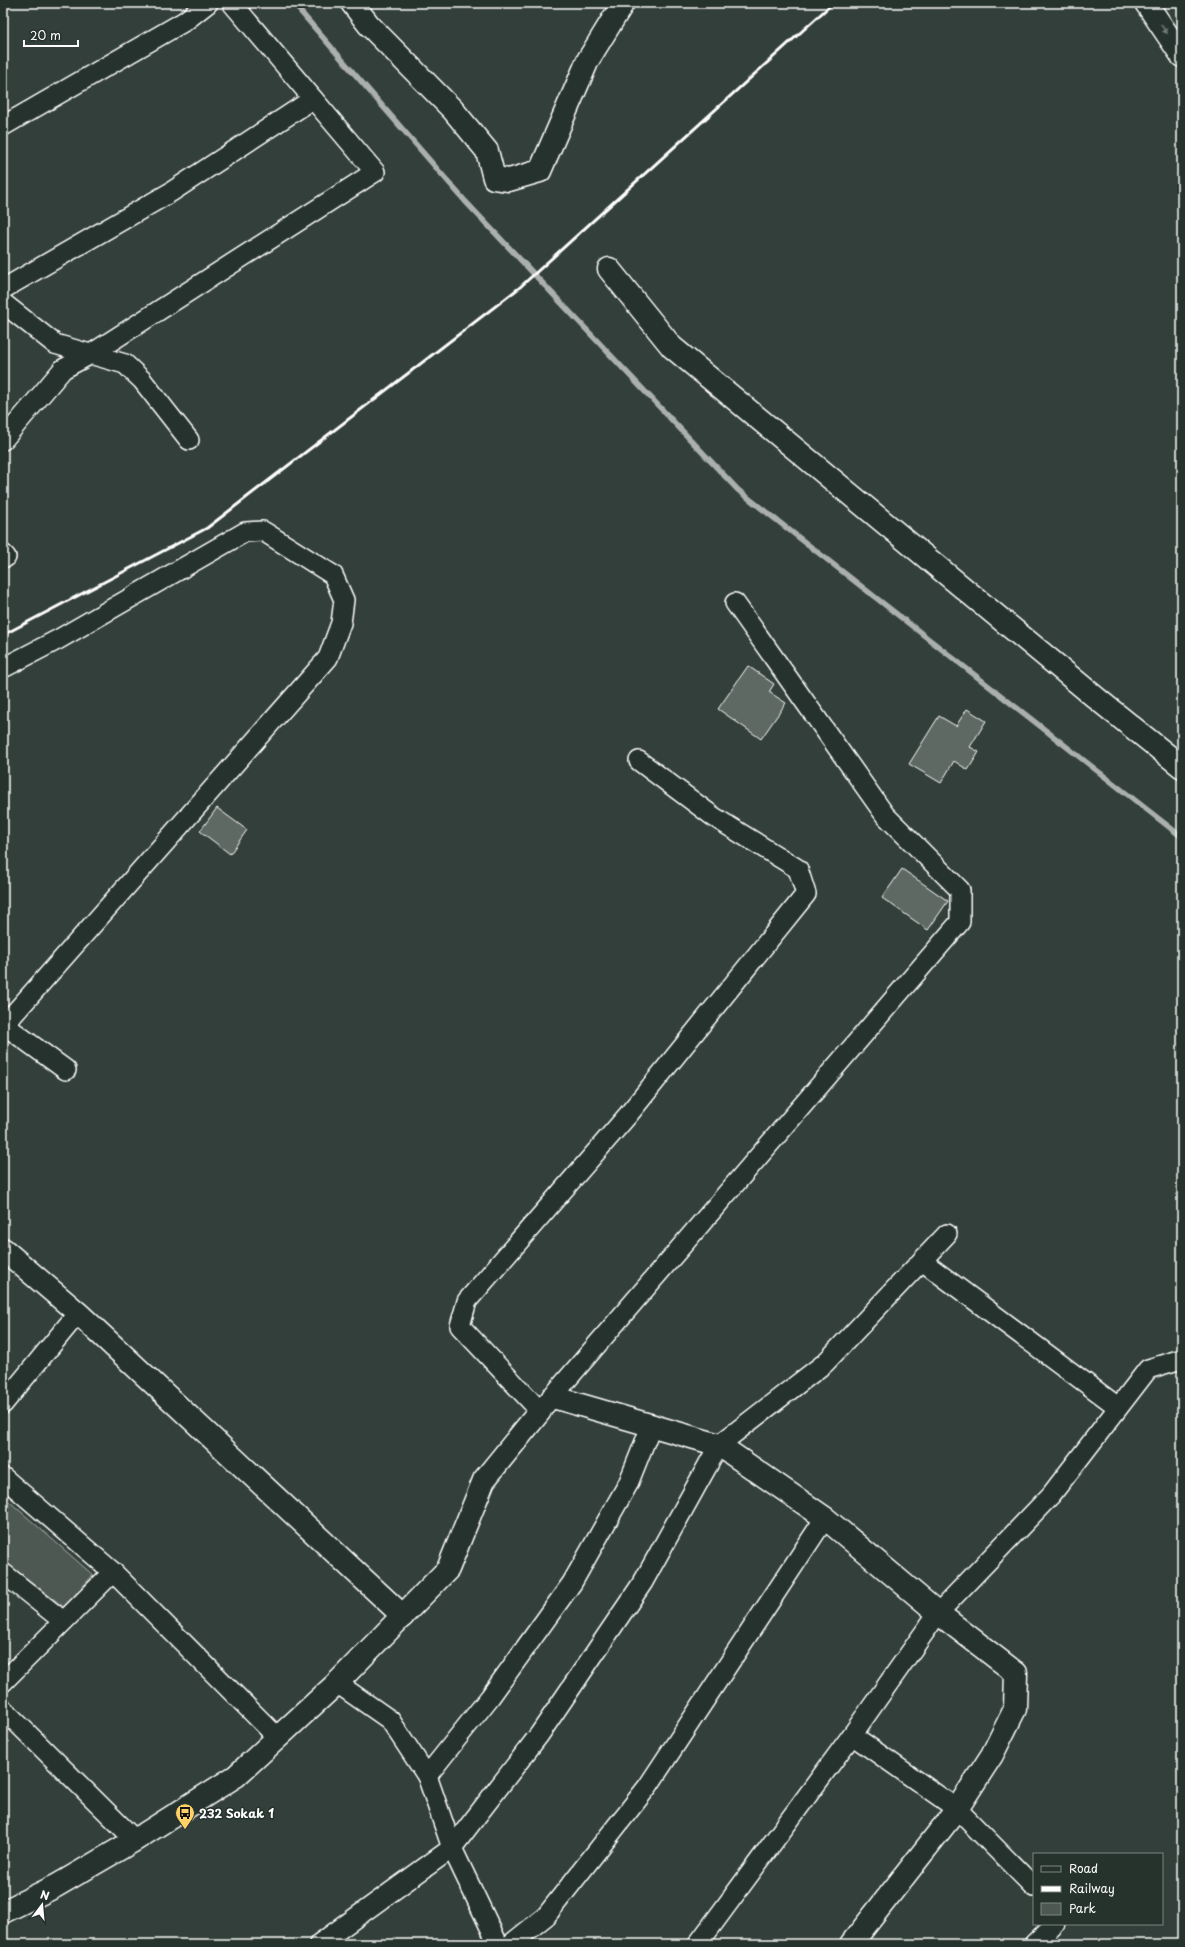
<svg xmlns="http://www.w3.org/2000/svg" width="1185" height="1947" viewBox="0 0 1185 1947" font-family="'Playpen Sans',sans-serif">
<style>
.green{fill:#4d5853;stroke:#a6aca9}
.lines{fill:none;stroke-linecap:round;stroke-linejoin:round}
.stream{stroke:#abb0ae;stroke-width:5.5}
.building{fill:#5f6964;stroke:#fff}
.minor-casing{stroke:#fff;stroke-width:22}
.tertiary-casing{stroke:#fff;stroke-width:25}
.trunk-casing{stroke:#fff;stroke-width:25}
.minor{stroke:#26332d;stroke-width:19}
.tertiary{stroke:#26332d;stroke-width:22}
.trunk{stroke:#26332d;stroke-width:22}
.rail{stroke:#fff;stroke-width:3}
.oneway{fill:#727a76}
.labels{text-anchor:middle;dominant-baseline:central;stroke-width:3;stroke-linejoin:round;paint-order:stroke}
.poi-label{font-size:12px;font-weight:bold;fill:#fff;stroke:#26332d;text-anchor:start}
</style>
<rect width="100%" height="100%" fill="#333f3a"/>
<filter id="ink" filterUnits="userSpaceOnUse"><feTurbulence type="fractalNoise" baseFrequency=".025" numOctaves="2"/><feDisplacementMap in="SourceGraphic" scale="8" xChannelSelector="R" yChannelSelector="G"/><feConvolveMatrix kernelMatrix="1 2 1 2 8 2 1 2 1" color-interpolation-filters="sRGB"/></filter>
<g filter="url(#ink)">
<!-- green -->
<polygon class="green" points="3,1496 93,1575 64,1607 3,1560"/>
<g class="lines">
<!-- stream -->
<polyline class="stream" points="293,3 465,201 738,490 1182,837"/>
</g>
<!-- building -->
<g class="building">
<polygon points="748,666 774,684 769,692 786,703 761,739 718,709"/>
<polygon points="967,709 986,721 970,747 979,752 968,770 954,761 941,783 909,764 939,716 956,726"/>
<polygon points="217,808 247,830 230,854 200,831"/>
<polygon points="902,869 948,901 928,930 882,898"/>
</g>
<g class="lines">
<defs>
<g id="minor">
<polyline points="3,126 185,21 208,3"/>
<polyline points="3,289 171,192 313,99"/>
<polyline points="3,303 55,344 125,364 142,380 189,440"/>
<polyline points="3,440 63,369 91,354 375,172 232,3"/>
<polyline points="3,554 6,557"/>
<polyline points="3,668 59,639 245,532 263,531 333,575 344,600 341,623 328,658 4,1025"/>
<polyline points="639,761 714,817 798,869 806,894 628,1115 467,1301 460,1326 540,1411 960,922 960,890 885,815 735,603"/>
<polyline points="3,1024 66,1070"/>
<polyline points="922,1261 1118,1407"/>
<polyline points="3,1404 78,1313"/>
<polyline points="3,1477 113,1572 277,1737"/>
<polyline points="3,1573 63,1621"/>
<polyline points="3,1682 113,1572"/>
<polyline points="337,1683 390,1720 427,1776 452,1848 498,1944"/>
<polyline points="3,1709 135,1840"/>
<polyline points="852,1735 957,1809 1034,1887"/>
<polyline points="427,1776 490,1697 572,1583 628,1484 652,1424"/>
<polyline points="319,1944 452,1848 539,1735 643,1582 719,1445 825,1363 947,1234"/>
<polyline points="511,1944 546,1916 648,1786 825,1518"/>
<polyline points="698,1944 852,1735 938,1613 1051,1495 1148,1369 1178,1360 1182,1361"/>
<polyline points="1034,1944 1055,1924"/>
</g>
<g id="tertiary">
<polyline points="352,3 369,25 453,110 487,151 494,178 509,180 540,171 588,60 623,3"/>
<polyline points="609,269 672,347 1101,702 1182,767"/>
<polyline points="3,1249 78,1313 403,1616"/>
<polyline points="553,1397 719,1445 825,1518 938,1613 1016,1673 1015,1709 992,1755 957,1809 851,1944"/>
<polyline points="3,1912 56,1886 135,1840 236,1776 337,1683 448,1569 484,1480 540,1411"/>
</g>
<polyline id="trunk" points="1146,3 1182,56"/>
</defs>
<!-- minor casing -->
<use href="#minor" class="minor-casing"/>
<!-- tertiary casing -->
<use href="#tertiary" class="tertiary-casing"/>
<!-- trunk casing -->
<use href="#trunk" class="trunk-casing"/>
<!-- minor -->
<use href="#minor" class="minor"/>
<!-- tertiary -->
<use href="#tertiary" class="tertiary"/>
<!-- trunk -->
<use href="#trunk" class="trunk"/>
<!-- rail -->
<polyline class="rail" points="3,635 207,528 519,288 833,3"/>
</g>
<!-- one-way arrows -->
<defs><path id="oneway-solid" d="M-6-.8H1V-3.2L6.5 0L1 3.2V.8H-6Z"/></defs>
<use class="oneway" href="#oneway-solid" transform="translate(1164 29) rotate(55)"/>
</g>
<!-- icons -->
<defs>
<symbol id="bus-pin" viewBox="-11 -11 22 30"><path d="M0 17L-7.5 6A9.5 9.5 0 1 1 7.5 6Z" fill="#ffd166" stroke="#26332d"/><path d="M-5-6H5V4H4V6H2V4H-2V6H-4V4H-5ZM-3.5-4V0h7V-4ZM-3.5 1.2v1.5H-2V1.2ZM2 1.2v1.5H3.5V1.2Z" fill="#111"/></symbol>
</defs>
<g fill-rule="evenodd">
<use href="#bus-pin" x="174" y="1802" width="22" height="30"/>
</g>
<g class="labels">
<!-- poi labels -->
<g class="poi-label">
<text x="199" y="1813">232 Sokak 1</text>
</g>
</g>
<!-- margin -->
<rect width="1185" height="1947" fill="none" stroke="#26332d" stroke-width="16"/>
<rect x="8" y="8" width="1169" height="1931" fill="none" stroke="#fff" stroke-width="1.5" filter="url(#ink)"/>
<!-- legend -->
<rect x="1033" y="1853" width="130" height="72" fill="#26332d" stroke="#7d8581"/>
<rect x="1041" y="1866" width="20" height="6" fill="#26332d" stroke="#7d8581"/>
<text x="1069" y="1873" font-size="12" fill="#ffffff">Road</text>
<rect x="1041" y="1886" width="20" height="6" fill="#ffffff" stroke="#7d8581"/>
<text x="1069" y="1893" font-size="12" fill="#ffffff">Railway</text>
<rect x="1041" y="1903" width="20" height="12" fill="#4d5853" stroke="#7d8581"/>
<text x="1069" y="1913" font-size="12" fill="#ffffff">Park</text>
<!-- north arrow -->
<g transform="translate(42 1905) rotate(16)" stroke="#26332d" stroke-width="3" paint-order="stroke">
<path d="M0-3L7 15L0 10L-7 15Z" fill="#ffffff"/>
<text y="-6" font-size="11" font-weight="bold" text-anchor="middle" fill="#ffffff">N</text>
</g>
<!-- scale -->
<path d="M24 40v6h54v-6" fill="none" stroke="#ffffff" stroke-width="2"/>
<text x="30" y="40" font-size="12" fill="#ffffff" stroke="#26332d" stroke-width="3" paint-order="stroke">20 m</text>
</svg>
